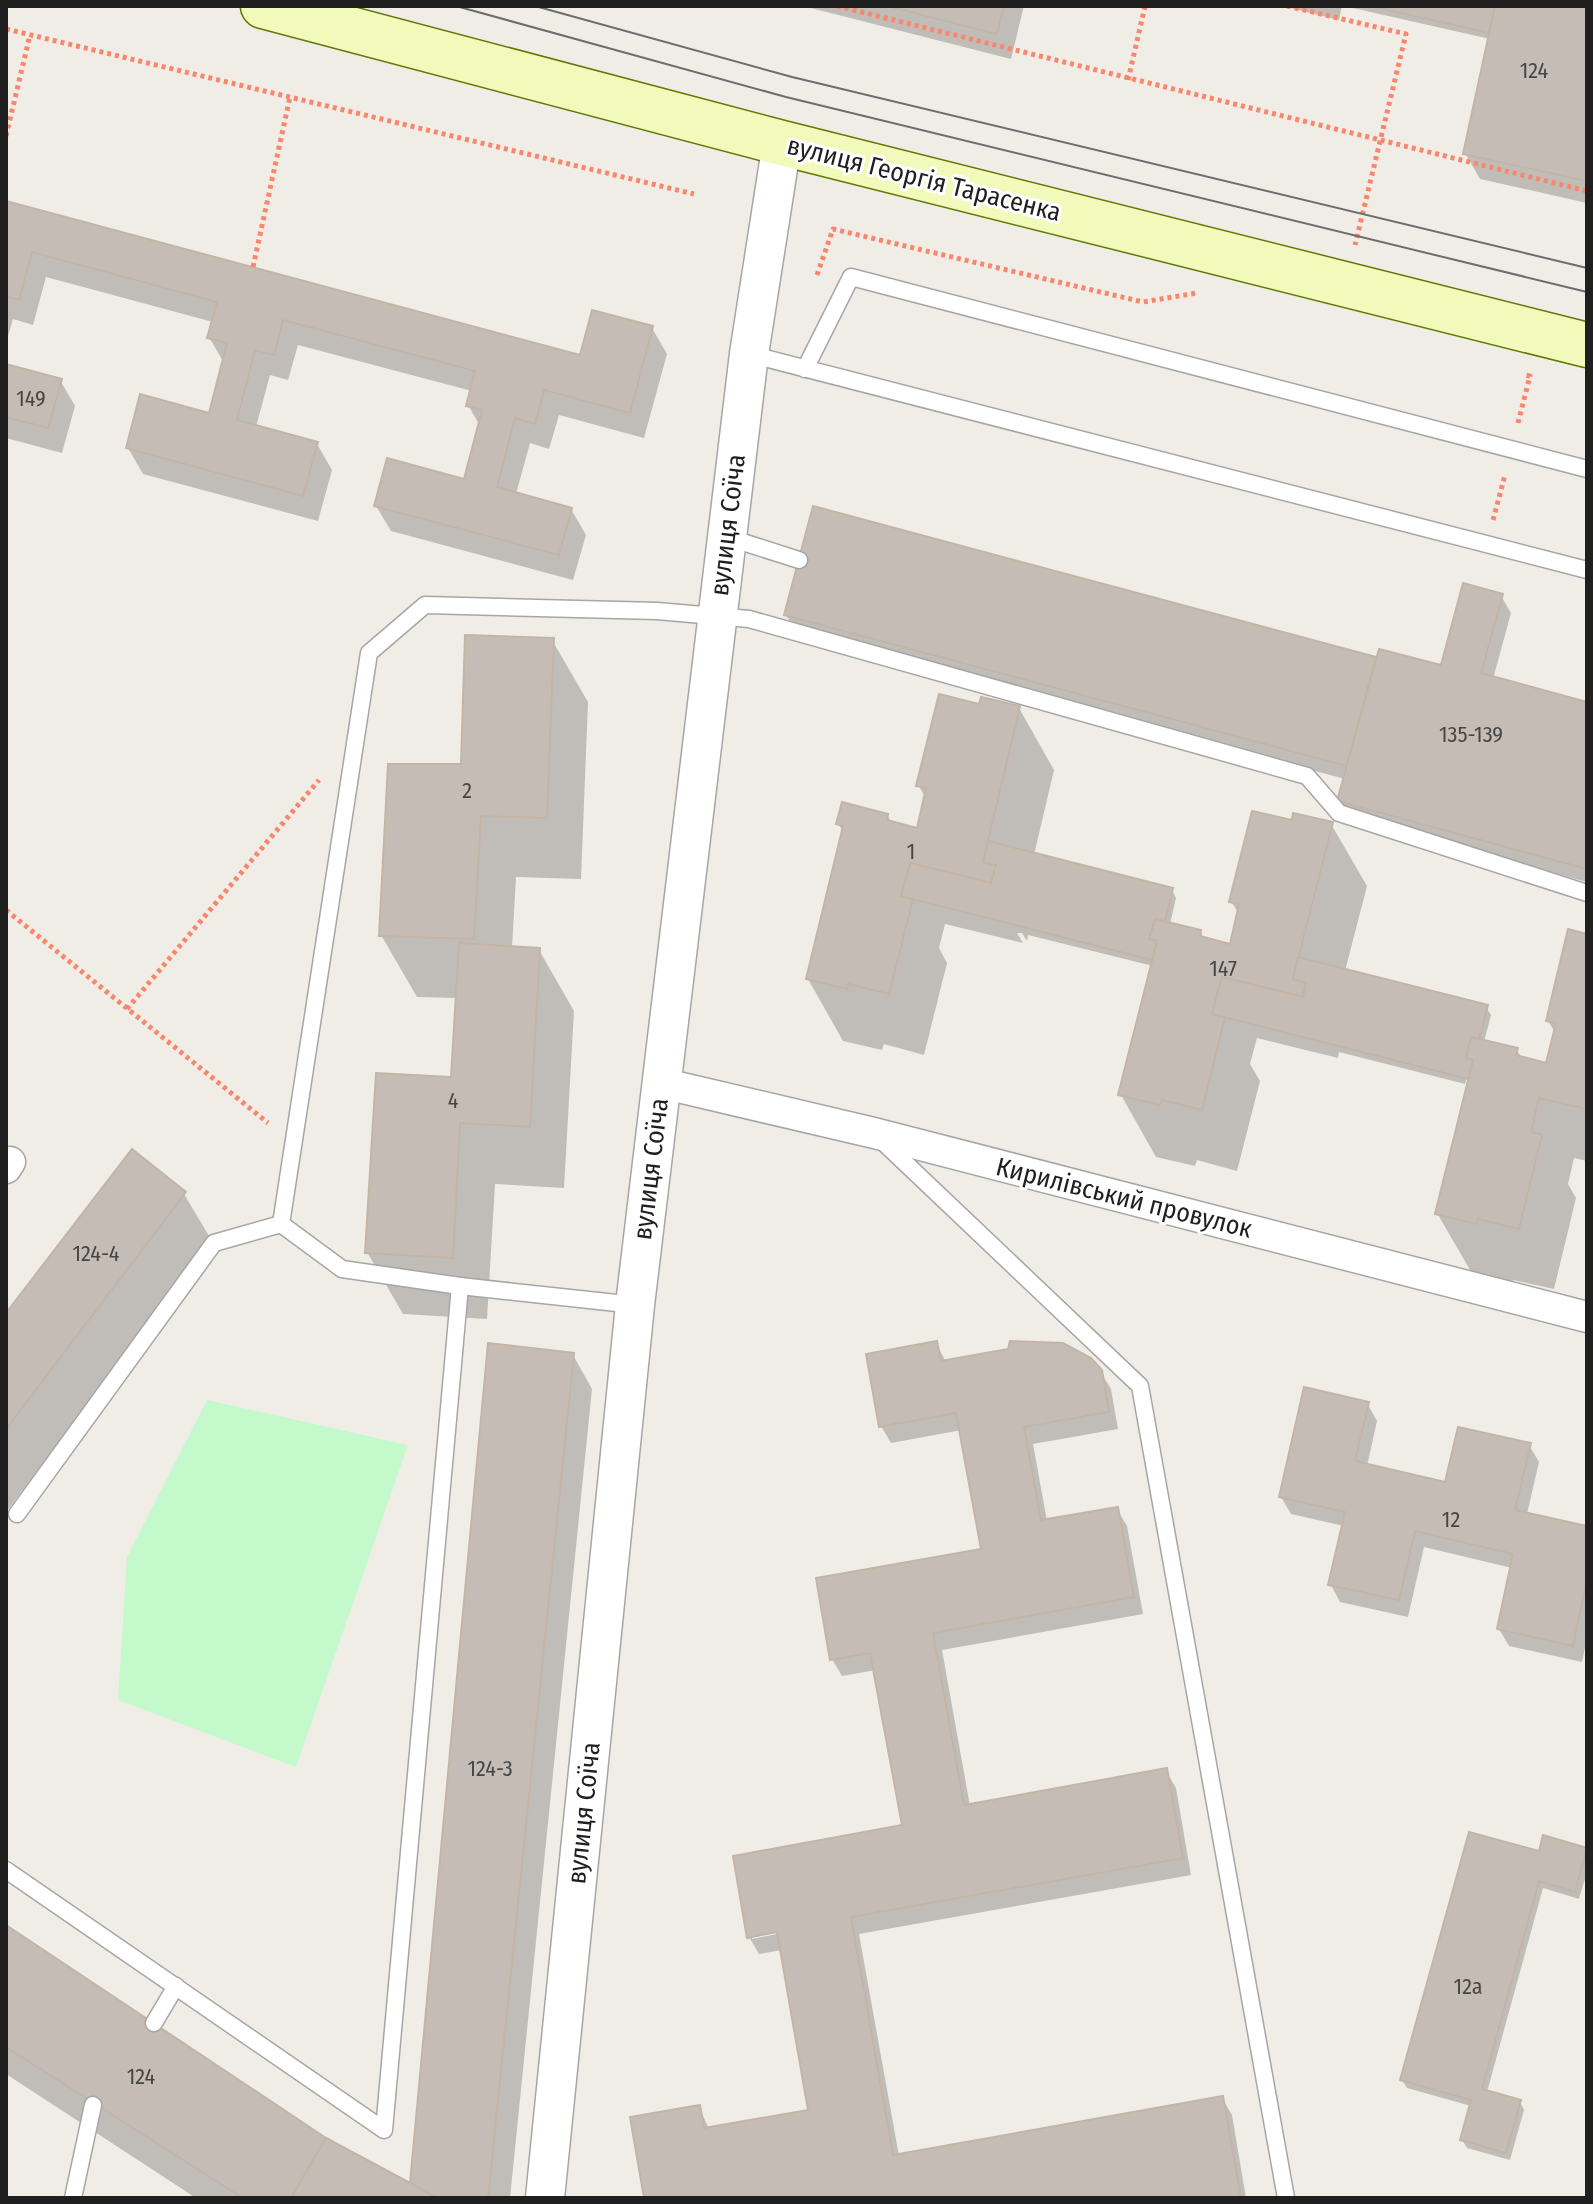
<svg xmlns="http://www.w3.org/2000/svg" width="1593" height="2204" viewBox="0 0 1593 2204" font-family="'Fira Sans Condensed',sans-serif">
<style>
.park{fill:#c4f9cc}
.shadow{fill:#0003;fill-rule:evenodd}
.building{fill:#c5bdb5;stroke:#c2b5a8;stroke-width:2}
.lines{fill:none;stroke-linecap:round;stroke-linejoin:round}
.service-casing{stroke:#a6a6a6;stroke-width:19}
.minor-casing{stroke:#a6a6a6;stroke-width:33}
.tertiary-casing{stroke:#a6a6a6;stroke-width:41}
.secondary-casing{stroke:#627805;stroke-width:47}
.path{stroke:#f9876e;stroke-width:5;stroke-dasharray:4 4;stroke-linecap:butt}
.service{stroke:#fff;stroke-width:16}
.minor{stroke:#fff;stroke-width:30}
.tertiary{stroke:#fff;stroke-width:38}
.secondary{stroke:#f1f9bb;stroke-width:44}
.tram{stroke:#6d6d6d;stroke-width:2}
.labels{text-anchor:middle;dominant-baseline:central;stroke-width:6;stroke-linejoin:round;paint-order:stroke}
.number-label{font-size:22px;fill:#484644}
.street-label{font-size:26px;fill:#1f1f1f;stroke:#fff}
</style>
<rect width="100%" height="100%" fill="#f0ede6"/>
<!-- park -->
<polygon class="park" points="207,1400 408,1445 296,1767 118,1700 127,1557"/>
<!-- shadow -->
<g class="shadow">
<polygon points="803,6 1024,6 1011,59"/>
<polygon points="1283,6 1342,6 1339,20"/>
<polygon points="1344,6 1489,6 1496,12 1498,6 1587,6 1587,203 1480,179 1465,153 1490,39"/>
<polygon points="6,203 581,357 652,328 667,354 644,438 559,415 549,449 530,443 516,494 571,509 586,535 573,580 391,531 376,506 465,481 480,426 468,405 472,391 298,345 288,380 270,375 256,427 317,444 332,470 318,521 143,474 128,448 210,415 224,363 209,337 213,322 46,277 33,325 13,319 6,343"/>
<polygon points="6,366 60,380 75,406 62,453 6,438"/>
<polygon points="815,508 1378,659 1443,668 1501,596 1511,613 1493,679 1587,704 1587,882 1350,818 1340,801 1345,779 796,632 786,615"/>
<polygon points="552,640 588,702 581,879 516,877 512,948 539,950 574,1011 564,1188 495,1184 487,1319 403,1314 367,1252 453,1079 457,998 417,997 381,935 462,766"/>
<polygon points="980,707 1019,708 1054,770 1034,855 1172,890 1176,898 1170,924 1200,931 1204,939 1231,946 1239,914 1231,901 1293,823 1331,824 1367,886 1345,971 1486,1007 1491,1015 1484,1042 1517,1050 1522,1059 1548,1065 1556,1034 1548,1021 1587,936 1587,1161 1574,1158 1568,1184 1576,1198 1554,1289 1513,1280 1512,1285 1473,1275 1437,1213 1473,1067 1470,1064 1465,1084 1339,1052 1338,1058 1257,1038 1250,1064 1260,1081 1237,1171 1197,1160 1195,1166 1156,1157 1121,1095 1153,966 1028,935 1027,941 1022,933 1017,933 1023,943 945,924 939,948 947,963 924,1055 884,1044 882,1050 843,1041 808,979 844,833 838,823 887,815 892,823 918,830 926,798 918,785"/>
<polygon points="184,1194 212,1241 6,1512 6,1316"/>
<path d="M 936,1343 L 946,1362 L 1062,1345 L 1077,1350 L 1100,1371 L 1111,1389 L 1118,1429 L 1033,1444 L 1047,1521 L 1117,1509 L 1127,1526 L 1143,1614 L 942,1650 L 970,1806 L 1166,1771 L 1176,1788 L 1191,1875 L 859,1934 L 899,2156 L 1222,2098 L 1232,2115 L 1246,2198 L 646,2198 L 699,2107 L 709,2129 L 811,2111 L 782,1950 L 759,1954 L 749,1937 L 904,1827 L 876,1670 L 842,1676 L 832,1659 L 983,1550 L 962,1430 L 891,1443 L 881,1426 ZM 786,1928 L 787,1932 L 752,1939 L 752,1935 Z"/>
<polygon points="573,1355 592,1389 510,2198 196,2198 6,2074 6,1928 325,2140 416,2189"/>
<polygon points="1367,1403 1377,1421 1367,1466 1447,1484 1529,1445 1539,1462 1527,1514 1587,1528 1587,1638 1582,1662 1509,1646 1499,1629 1512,1568 1424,1547 1408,1617 1340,1602 1331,1585 1344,1526 1291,1514 1281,1497"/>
<polygon points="1545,1838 1587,1850 1587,1872 1579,1899 1543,1888 1487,2092 1520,2102 1524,2110 1510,2160 1467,2148 1462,2140 1471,2106 1407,2088 1402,2080 1540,1854"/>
</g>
<!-- building -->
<g class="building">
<polygon points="887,6 1004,6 997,34"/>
<polygon points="1371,6 1495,6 1489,33"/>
<polygon points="1495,6 1587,6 1587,181 1463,154"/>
<polygon points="6,201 580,355 592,310 653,326 630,413 544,390 535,424 515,418 497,487 572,508 559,555 374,506 387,458 464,479 482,410 466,406 475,371 283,320 274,355 255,350 237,420 318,442 303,496 126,448 140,394 209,413 227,343 207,338 217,302 32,252 19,300 6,296"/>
<polygon points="6,364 62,379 48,428 6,417"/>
<polygon points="813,506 1376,657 1347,766 784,615"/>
<polygon points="1463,583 1503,594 1481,673 1587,702 1587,869 1337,801 1379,649 1441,665"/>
<polygon points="465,635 554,638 547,818 481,816 474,939 379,936 388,764 461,764"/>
<polygon points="939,694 979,704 981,697 1020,706 983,862 996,865 991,883 910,863 901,896 913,899 889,994 849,984 847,989 806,979 843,826 836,824 842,802 888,814 887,820 917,828 926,788 916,786"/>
<polygon points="1252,811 1292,820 1293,813 1333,822 1293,979 1306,983 1303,997 1222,977 1212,1014 1225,1017 1202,1110 1162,1100 1160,1105 1118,1095 1157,941 1149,939 1155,919 1201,930 1200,936 1230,944 1239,904 1229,902"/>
<polygon points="988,841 1173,888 1165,921 1155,919 1149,939 1157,941 1152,960 901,896 910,863 991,883 996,865 983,862"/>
<polygon points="1568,929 1587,934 1587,1109 1539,1098 1531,1132 1542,1135 1519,1229 1478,1219 1477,1224 1435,1214 1473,1060 1466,1058 1471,1037 1518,1048 1516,1055 1546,1063 1556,1023 1546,1021"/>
<polygon points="459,943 540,948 530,1127 460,1123 453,1258 365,1253 376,1073 451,1077"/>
<polygon points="1298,957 1488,1005 1479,1039 1471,1037 1466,1058 1473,1060 1468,1079 1212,1014 1222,977 1303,997 1306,983 1293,979"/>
<polygon points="132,1149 186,1192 6,1429 6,1313"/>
<polygon points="937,1341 941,1361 1008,1349 1010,1341 1063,1343 1091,1358 1102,1370 1109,1412 1024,1427 1041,1520 1118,1507 1134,1597 933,1633 964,1805 1167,1768 1183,1858 851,1917 893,2155 1223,2096 1241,2198 644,2198 630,2117 700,2105 704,2128 808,2110 777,1932 747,1938 733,1856 902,1825 870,1653 830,1660 816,1578 981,1549 956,1413 879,1427 866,1354"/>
<polygon points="488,1343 574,1353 488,2198 437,2198 410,2183"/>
<polygon points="1304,1387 1369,1402 1355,1461 1445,1482 1458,1427 1531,1443 1515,1510 1587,1526 1587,1579 1573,1646 1497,1629 1513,1554 1415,1531 1399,1600 1328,1585 1345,1512 1279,1497"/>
<polygon points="1469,1832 1539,1851 1543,1835 1587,1848 1575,1892 1539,1881 1482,2089 1521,2100 1506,2153 1460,2140 1471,2100 1400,2080"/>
<polygon points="6,1925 326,2138 291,2198 243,2198 6,2047"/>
<polygon points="326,2138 410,2183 437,2198 291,2198"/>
</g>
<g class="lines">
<defs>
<g id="service">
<polyline points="749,354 1587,570"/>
<polyline points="805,369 851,277 1587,469"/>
<polyline points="727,537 799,560"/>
<polyline points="881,1140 1140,1386 1286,2198"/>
<polyline points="281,1224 369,653 425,605 657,611 749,619 1307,776 1339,813 1587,893"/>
<polyline points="17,1514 214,1243 281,1224 342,1269 460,1286 635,1305"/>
<polyline points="6,1870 384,2130 460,1286"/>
<polyline points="154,2023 176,1986"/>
<polyline points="73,2198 93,2105"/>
</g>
<g id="minor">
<polyline points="661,1083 874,1133 1587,1317"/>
<polyline points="6,1168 10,1162"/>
</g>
<polyline id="tertiary" points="545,2198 635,1305 749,354 782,143"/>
<polyline id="secondary" points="263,6 782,143 1587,345"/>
</defs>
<!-- service casing -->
<use href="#service" class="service-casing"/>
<!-- minor casing -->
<use href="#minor" class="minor-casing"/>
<!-- tertiary casing -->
<use href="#tertiary" class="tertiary-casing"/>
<!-- secondary casing -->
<use href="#secondary" class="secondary-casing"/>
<!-- path -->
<g class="path">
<polyline points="837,6 1587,191"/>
<polyline points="1287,6 1406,34 1355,245"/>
<polyline points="6,29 694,194"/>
<polyline points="1128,80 1145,6"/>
<polyline points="6,136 30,35"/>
<polyline points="253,267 290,97"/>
<polyline points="817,275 833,229 1143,302 1197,293"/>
<polyline points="1518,423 1530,376 1525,375"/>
<polyline points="1493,520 1505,475"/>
<polyline points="6,910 268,1123"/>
<polyline points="127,1009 319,780"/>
</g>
<!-- service -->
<use href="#service" class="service"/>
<!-- minor -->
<use href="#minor" class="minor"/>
<!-- tertiary -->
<use href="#tertiary" class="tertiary"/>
<!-- secondary -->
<use href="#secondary" class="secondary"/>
<!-- tram -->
<g class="tram">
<polyline points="456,6 786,97 1587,292"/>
<polyline points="535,6 792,77 1587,268"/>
</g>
</g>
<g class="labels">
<!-- number labels -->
<g class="number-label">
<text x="1534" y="70">124</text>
<text x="31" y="398">149</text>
<text x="1471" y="734">135-139</text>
<text x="467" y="790">2</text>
<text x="911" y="851">1</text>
<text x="1223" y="968">147</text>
<text x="453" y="1100">4</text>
<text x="96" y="1253">124-4</text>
<text x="1451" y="1519">12</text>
<text x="490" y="1768">124-3</text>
<text x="1468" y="1986">12а</text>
<text x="141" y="2076">124</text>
</g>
<!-- street labels -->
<g class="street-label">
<text transform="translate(924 179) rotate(14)">вулиця Георгія Тарасенка</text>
<text transform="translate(728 525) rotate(-83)">вулиця Соїча</text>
<text transform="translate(651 1169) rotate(-83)">вулиця Соїча</text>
<text transform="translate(1124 1198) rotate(14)">Кирилівський провулок</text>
<text transform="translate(584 1813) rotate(-84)">вулиця Соїча</text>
</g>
</g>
<!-- border -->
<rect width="1593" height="2204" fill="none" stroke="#1f1f1f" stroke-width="16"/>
</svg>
